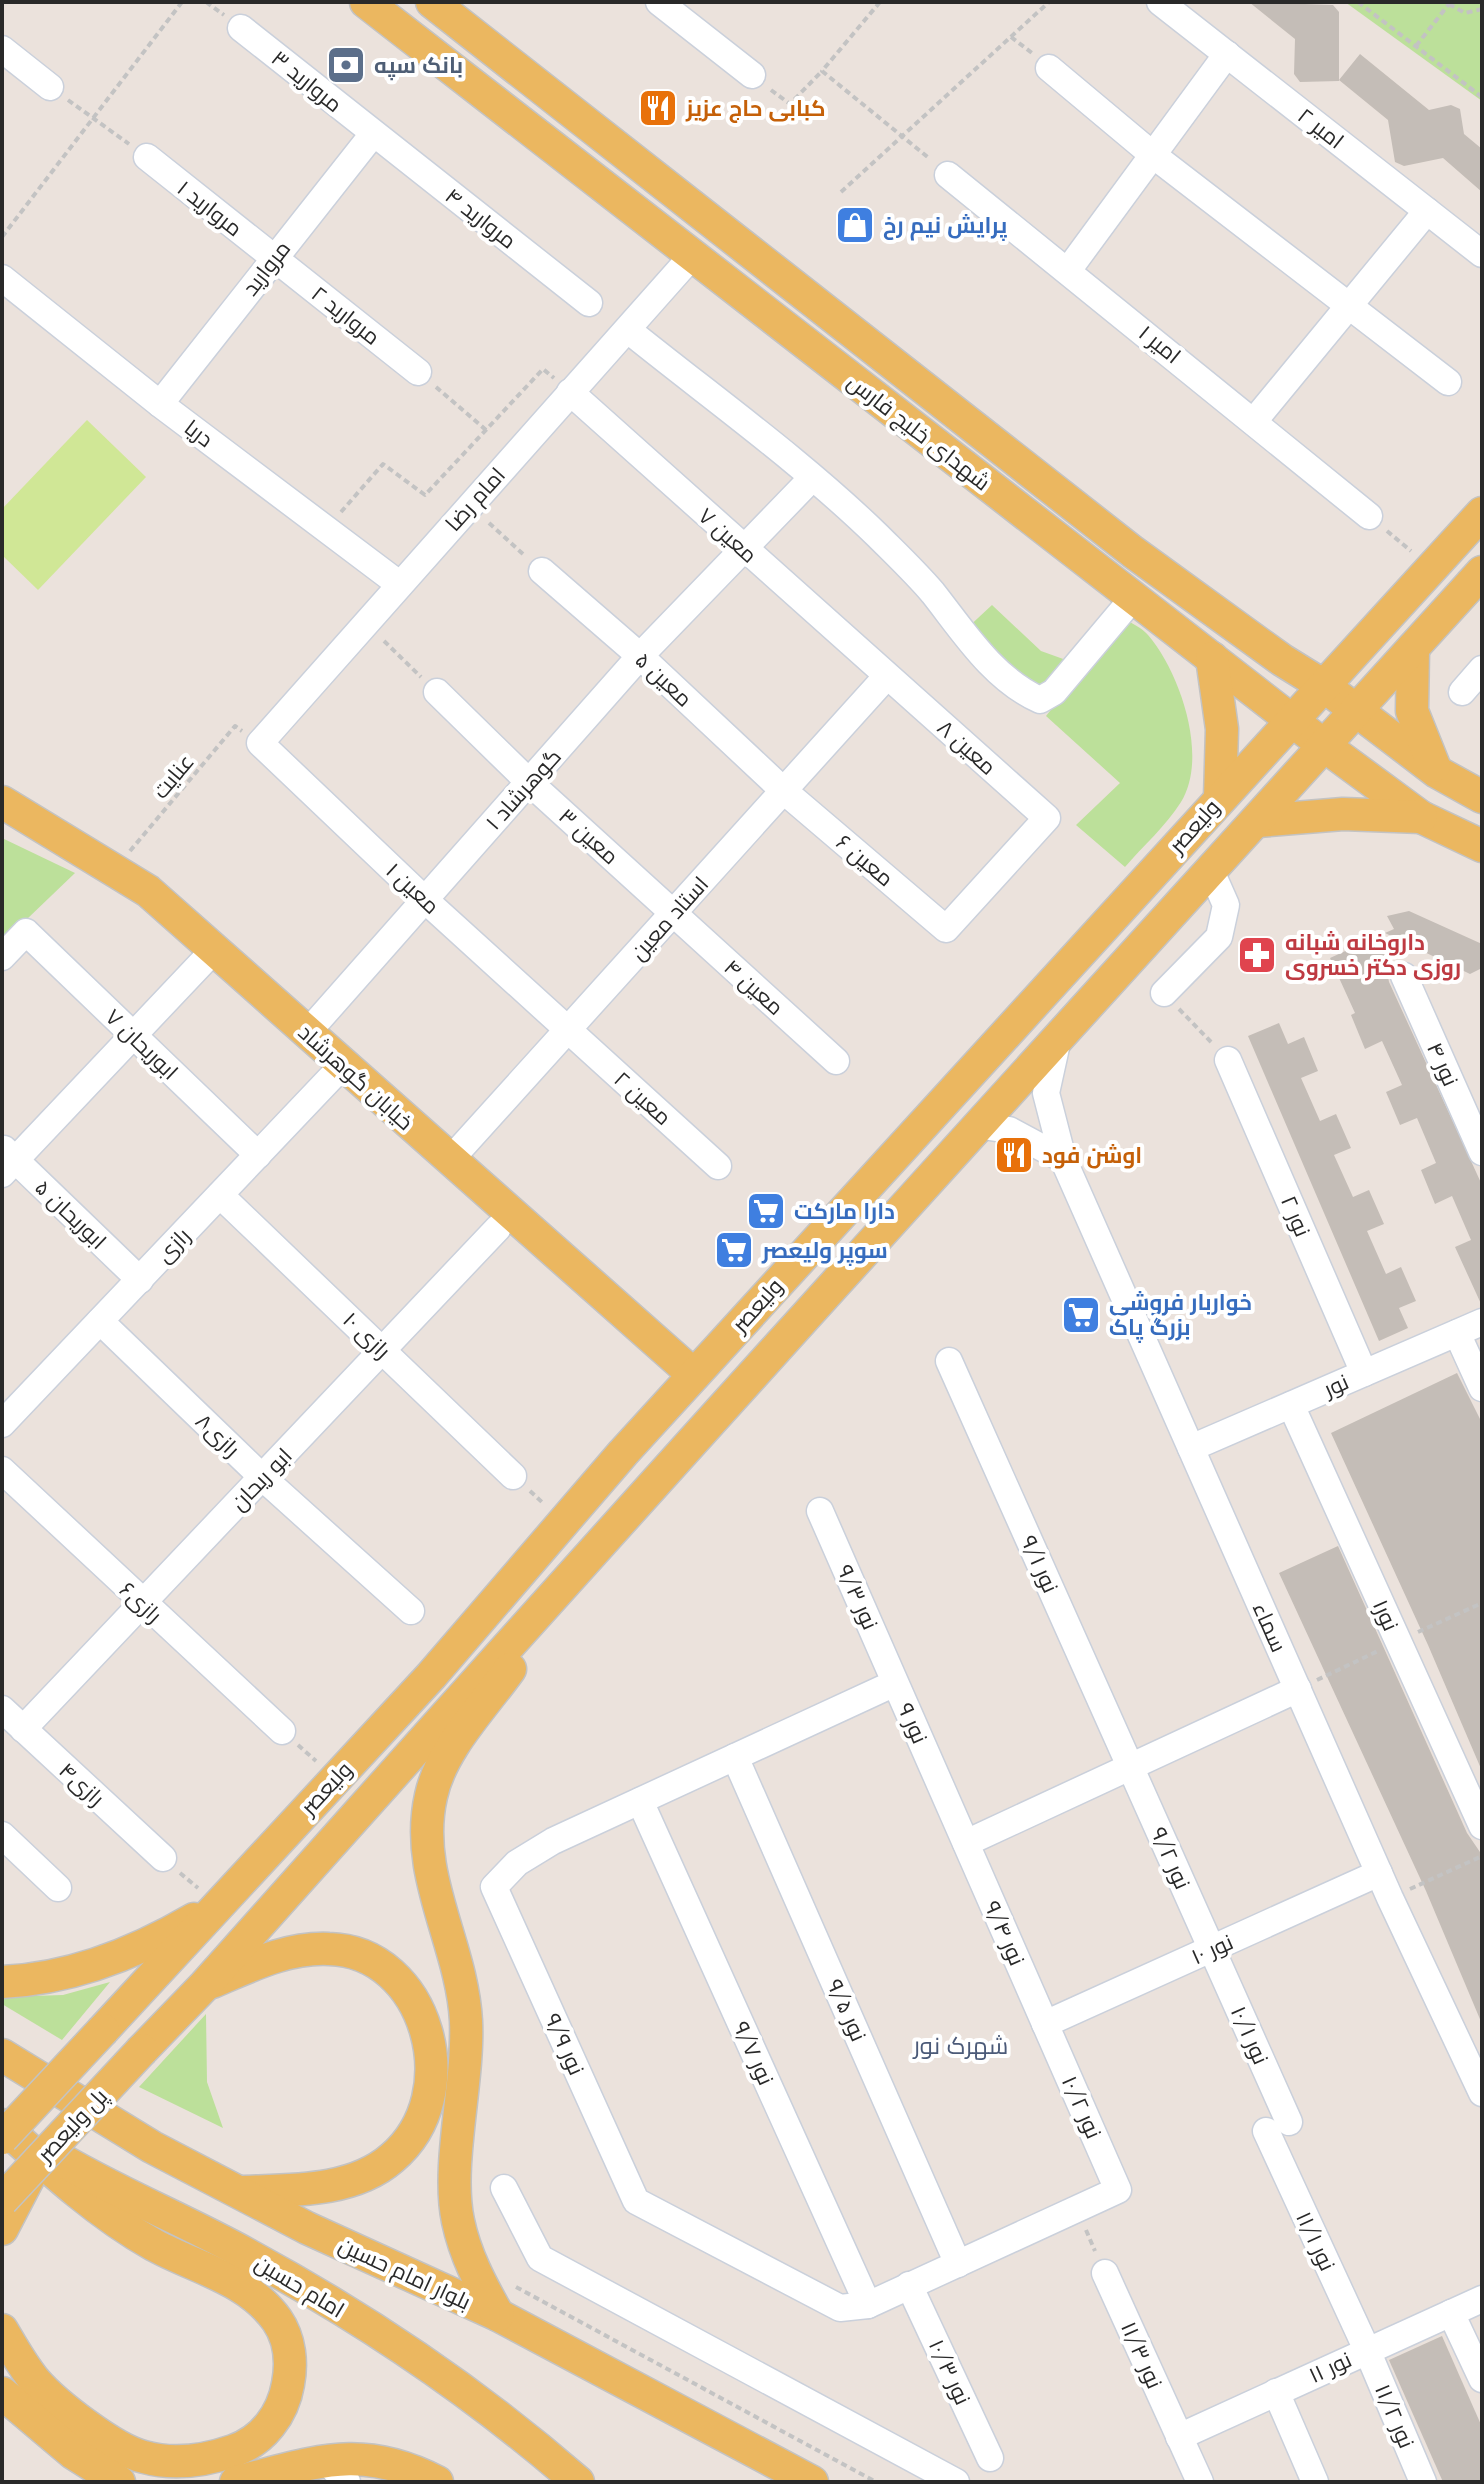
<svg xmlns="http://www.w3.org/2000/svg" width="1484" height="2484" viewBox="0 0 1484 2484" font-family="Quicksand,Cairo,sans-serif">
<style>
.green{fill:#bce09a}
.pitch{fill:#d0e796}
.building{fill:#c4bdb7}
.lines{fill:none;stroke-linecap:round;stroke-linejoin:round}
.minor-casing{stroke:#cad0db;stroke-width:29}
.major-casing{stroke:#c3c3c3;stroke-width:35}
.path{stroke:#c3c3c3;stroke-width:4;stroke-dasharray:6 4;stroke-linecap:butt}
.minor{stroke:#fff;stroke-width:26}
.major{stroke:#ebb760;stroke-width:32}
.major-bridge-casing{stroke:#c3c3c3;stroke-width:35;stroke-linecap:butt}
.major-bridge{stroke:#ebb760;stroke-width:32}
.labels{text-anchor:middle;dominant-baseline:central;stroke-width:8;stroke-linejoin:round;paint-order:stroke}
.service-label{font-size:22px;font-weight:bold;fill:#4e5e75;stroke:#fff;text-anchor:start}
.street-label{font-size:22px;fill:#292929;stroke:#fff}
.food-label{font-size:22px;font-weight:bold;fill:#c56008;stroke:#fff;text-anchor:start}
.shop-label{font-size:22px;font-weight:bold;fill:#366cbe;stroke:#fff;text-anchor:start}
.health-label{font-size:22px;font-weight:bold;fill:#be3a42;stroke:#fff;text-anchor:start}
.neighbourhood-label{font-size:24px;fill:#4b5a78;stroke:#fff}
</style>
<rect width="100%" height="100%" fill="#ebe2dc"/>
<!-- green -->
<g class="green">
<polygon points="1345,2 1482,2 1482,101"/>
<polygon points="992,605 1041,651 1066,660 1036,692 964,631"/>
<path d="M 1123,618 C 1131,623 1142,628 1148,635 C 1180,672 1209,757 1181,802 C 1166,826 1143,846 1125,867 L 1076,825 L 1120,783 L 1046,716 Z"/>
<polygon points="2,838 75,873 2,943"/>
<polygon points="110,1982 62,2040 2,2004 2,1997 63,1995"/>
<polygon points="206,2014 207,2082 223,2128 139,2087"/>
</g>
<!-- pitch -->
<polygon class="pitch" points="87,420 146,477 38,590 2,555 2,509"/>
<!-- building -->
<g class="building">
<polygon points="1249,2 1333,5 1339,12 1339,81 1300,82 1294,74 1295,39"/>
<polygon points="1360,54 1429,110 1451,105 1460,109 1464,134 1482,149 1482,192 1443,158 1404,166 1395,162 1388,120 1339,80"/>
<polygon points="1409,911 1482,944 1482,968 1470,974 1385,933 1394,929 1387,916"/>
<polygon points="1376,937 1390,968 1387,971 1389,982 1482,1185 1482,1306 1455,1247 1471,1240 1452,1196 1435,1204 1421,1170 1436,1163 1417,1118 1400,1125 1386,1092 1402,1085 1382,1041 1365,1049 1351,1015 1355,1013 1330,958"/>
<polygon points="1279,1023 1288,1044 1304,1037 1318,1071 1301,1078 1320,1121 1336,1114 1351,1148 1334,1155 1353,1197 1369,1190 1384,1224 1367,1231 1386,1274 1401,1267 1416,1301 1399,1308 1408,1328 1379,1341 1248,1036"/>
<polygon points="1457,1373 1482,1423 1482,1771 1428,1645 1331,1433"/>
<polygon points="1338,1546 1467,1833 1482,1855 1482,2024 1426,1891 1279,1573"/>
<polygon points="1442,2336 1482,2427 1482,2482 1443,2482 1389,2360"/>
</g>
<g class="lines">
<defs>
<g id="minor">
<polyline points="659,2 752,75"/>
<polyline points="1160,2 1482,254"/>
<polyline points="241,28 589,303"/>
<polyline points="2,49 50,87"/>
<polyline points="1049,68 1153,155 1448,382"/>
<polyline points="147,157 418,372"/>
<polyline points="948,175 1369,516"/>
<polyline points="692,256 260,743 424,899 718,1166"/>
<polyline points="1069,269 1227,54"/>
<polyline points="2,278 160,404 399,584"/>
<path d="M 628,330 C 711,397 801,461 878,536 C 896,554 916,573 933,593 C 963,631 993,679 1040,700 L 1054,692 L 1133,598"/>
<polyline points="160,404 373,134"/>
<polyline points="1254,421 1427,211"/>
<polyline points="542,571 640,656 784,791 946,929 1047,818 570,392"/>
<polyline points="437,692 529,782 836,1061"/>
<polyline points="1462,692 1482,669"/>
<polyline points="2,957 26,932 258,1155"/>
<polyline points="1404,976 1482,1152"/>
<polyline points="1164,993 1219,937 1226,905 1211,871"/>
<polyline points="307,1033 640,656 812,478"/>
<polyline points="1059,1034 1046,1093 1063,1159 1390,1898 1482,2093"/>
<polyline points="1228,1060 1364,1373"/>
<polyline points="977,1125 1009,1130 1063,1159"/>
<polyline points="4,1149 140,1280"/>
<polyline points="450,1160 887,676"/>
<polyline points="2,1174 214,950"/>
<polyline points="220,1195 513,1476"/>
<polyline points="100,1321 262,1477 411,1611"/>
<polyline points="1457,1333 1482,1388"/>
<polyline points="949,1361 1289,2122"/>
<polyline points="1291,1405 1482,1826"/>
<polyline points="2,1424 343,1065"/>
<polyline points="1191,1448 1482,1322"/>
<polyline points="2,1470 282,1731"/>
<path d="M 820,1511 C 919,1737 1019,1964 1118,2190 L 868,2305 L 840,2308 L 636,2201 L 494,1887 L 517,1863 L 553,1841 L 895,1683"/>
<polyline points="2,1709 163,1858"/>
<polyline points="23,1729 498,1228"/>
<polyline points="735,1757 958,2264"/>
<polyline points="640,1801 868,2305"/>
<polyline points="2,1835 58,1888"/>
<polyline points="966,1843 1298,1689"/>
<polyline points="1045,2024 1379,1873"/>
<polyline points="1266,2131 1367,2350 1423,2482"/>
<polyline points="504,2188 540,2258 956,2482"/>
<polyline points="1105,2273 1200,2482"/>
<polyline points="909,2285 990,2458"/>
<polyline points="1451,2313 1482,2379"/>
<polyline points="1276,2392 1315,2482"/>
<polyline points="1179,2437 1482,2299"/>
<polyline points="325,2460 347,2482"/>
</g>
<g id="major">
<polyline points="366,2 1326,747 1421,817 1482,846"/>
<polyline points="432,2 1133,552 1282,660 1324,686 1437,772 1482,797"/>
<polyline points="1413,648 1412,711 1434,766"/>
<polyline points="1212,658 1222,729 1220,798"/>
<polyline points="2,802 148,891 694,1375"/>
<polyline points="1258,821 1343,814 1421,817"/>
<path d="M 2,1982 C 70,1979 136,1953 194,1919"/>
<path d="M 212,1982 C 250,1966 287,1947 329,1949 C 427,1951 468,2094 392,2158 C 352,2193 289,2190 240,2192"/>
<polyline points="103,2030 431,1676 623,1453 1482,513"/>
<path d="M 142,2050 L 205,1985 C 627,1511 1055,1041 1482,572"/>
<polyline points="2,2055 152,2147 307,2228 498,2315 812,2482"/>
<path d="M 2,2125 C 50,2169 97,2213 154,2245 C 196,2268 248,2279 277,2320 C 290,2339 292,2363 288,2384 C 283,2414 263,2441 233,2451 C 204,2461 173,2465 144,2457 C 114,2450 55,2404 35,2381 C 22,2365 12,2347 2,2330"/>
<path d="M 48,2152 C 112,2191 183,2219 248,2255 C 366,2319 477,2394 578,2482"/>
<polyline points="2,2229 30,2175"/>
<path d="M 498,2315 C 481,2285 465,2255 458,2221 C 446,2165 469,2082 466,2021 C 462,1944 413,1875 431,1796 C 441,1749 483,1707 510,1669"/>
<polyline points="2,2393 73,2453 119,2482"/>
<path d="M 236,2482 C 314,2463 360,2442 437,2482"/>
</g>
</defs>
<!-- minor casing -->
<use href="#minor" class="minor-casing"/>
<!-- major casing -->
<use href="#major" class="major-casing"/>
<!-- path -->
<g class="path">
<polyline points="206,2 224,15"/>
<polyline points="880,2 822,71 930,159"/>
<polyline points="1358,2 1482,97"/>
<polyline points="1449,4 1465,13 1482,9"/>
<polyline points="1011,37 1032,53"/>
<polyline points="1416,46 1449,4"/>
<polyline points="771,90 790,104 822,71"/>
<polyline points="68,100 129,144"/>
<polyline points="841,192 1049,2"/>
<polyline points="2,237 182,2"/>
<polyline points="436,387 486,430"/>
<polyline points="341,512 383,464 425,495 543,369 554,378"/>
<polyline points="489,523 524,555"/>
<polyline points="1387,531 1411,551"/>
<polyline points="384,641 421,677"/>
<polyline points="130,851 235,726 242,731"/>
<polyline points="1179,1009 1212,1043"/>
<polyline points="530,1491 544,1504"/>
<polyline points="1418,1632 1482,1603"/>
<polyline points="1317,1680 1378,1651"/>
<polyline points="298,1745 316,1761"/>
<polyline points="180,1873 198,1888"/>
<polyline points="1410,1889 1482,1856"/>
<polyline points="1086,2230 1095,2251"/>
<polyline points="516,2287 876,2482"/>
</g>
<!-- minor -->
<use href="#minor" class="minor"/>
<!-- major -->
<use href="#major" class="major"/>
<defs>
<g id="major-bridge">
<polyline points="2,2138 103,2030"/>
<polyline points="2,2200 142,2050"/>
</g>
</defs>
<!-- major-bridge casing -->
<use href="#major-bridge" class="major-bridge-casing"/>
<!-- major-bridge -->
<use href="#major-bridge" class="major-bridge"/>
</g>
<!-- icons -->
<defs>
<symbol id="bank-square" viewBox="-11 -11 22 22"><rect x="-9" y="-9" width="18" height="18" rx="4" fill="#5c6f8a" stroke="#fff"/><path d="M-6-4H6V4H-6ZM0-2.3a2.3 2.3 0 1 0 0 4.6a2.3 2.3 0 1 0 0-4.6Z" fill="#fff"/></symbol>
<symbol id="restaurant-square" viewBox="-11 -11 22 22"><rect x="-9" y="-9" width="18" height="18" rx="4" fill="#e8710a" stroke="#fff"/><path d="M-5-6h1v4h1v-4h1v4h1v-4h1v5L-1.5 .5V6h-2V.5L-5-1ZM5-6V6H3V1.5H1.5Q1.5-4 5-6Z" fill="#fff"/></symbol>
<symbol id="shop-square" viewBox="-11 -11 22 22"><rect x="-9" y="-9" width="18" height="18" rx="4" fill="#3f7fe0" stroke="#fff"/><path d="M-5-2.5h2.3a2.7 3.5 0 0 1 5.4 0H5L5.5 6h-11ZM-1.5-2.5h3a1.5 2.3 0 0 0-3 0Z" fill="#fff"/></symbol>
<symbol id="pharmacy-square" viewBox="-11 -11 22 22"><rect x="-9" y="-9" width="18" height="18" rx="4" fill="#e0444e" stroke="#fff"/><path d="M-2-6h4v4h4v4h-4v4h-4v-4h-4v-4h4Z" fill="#fff"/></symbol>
<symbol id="supermarket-square" viewBox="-11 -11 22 22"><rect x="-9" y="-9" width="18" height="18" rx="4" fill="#3f7fe0" stroke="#fff"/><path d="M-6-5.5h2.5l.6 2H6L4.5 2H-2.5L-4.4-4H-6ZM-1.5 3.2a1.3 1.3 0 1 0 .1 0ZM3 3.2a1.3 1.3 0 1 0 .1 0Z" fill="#fff"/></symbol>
</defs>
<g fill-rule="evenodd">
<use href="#bank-square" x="324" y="43" width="44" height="44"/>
<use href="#restaurant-square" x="636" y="86" width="44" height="44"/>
<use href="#shop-square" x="833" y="203" width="44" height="44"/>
<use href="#pharmacy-square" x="1235" y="933" width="44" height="44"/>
<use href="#restaurant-square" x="992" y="1133" width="44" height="44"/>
<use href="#supermarket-square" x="744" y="1189" width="44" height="44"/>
<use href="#supermarket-square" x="712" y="1228" width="44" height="44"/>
<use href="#supermarket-square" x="1059" y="1293" width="44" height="44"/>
</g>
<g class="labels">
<!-- service labels -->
<g class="service-label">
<text x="374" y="65">بانک سپه</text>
</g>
<!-- street labels -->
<g class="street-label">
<text transform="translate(307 81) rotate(39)">مروارید ۳</text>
<text transform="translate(1321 128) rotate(38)">امیر ۲</text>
<text transform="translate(210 208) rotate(38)">مروارید ۱</text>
<text transform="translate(481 218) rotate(38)">مروارید ۴</text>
<text transform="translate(266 268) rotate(-52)">مروارید</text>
<text transform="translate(346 315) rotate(38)">مروارید ۲</text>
<text transform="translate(1160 344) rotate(39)">امیر ۱</text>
<text transform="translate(919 432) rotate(38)">شهدای خلیج فارس</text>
<text transform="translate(199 433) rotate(37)">دریا</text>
<text transform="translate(475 499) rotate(-48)">امام رضا</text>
<text transform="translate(728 535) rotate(42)">معین ۷</text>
<text transform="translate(664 679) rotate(43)">معین ۵</text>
<text transform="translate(967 747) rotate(42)">معین ۸</text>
<text transform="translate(173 776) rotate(-50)">عنایت</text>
<text transform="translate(523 789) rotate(-48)">گوهرشاد ۱</text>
<text transform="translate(1194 826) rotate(-48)">ولیعصر</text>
<text transform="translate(589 836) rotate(42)">معین ۳</text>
<text transform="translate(865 860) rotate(40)">معین ۶</text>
<text transform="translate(413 888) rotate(43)">معین ۱</text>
<text transform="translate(669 918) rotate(-48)">استاد معین</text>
<text transform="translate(754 987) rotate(42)">معین ۴</text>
<text transform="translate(142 1044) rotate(44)">ابوریحان ۷</text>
<text transform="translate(1443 1064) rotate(66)">نور ۴</text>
<text transform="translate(356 1077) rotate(42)">خیابان گوهرشاد</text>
<text transform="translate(643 1098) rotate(42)">معین ۲</text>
<text transform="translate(71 1214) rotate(44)">ابوریحان ۵</text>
<text transform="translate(1296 1216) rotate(67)">نور ۲</text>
<text transform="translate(173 1245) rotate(-46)">رازی</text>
<text transform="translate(757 1305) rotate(-48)">ولیعصر</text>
<text transform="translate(367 1335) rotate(44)">رازی ۱۰</text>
<text transform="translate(1336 1385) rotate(-24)">نور</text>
<text transform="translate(218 1435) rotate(44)">رازی۸</text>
<text transform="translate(261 1479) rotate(-46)">ابو ریحان</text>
<text transform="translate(1040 1564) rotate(66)">نور ۹/۱</text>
<text transform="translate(858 1597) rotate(66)">نور ۹/۳</text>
<text transform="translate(141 1602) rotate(43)">رازی۶</text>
<text transform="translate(1386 1615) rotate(66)">نور۱</text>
<text transform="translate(1270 1627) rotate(66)">سماء</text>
<text transform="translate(913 1723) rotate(66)">نور ۹</text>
<text transform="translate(82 1784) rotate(43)">رازی۴</text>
<text transform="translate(326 1788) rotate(-47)">ولیعصر</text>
<text transform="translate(1171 1858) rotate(66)">نور ۹/۲</text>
<text transform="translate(1005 1933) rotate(66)">نور ۹/۴</text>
<text transform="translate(1212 1949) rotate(-24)">نور ۱۰</text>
<text transform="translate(847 2010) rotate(66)">نور ۹/۵</text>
<text transform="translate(1250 2035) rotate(66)">نور ۱۰/۱</text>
<text transform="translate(565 2044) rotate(66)">نور ۹/۹</text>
<text transform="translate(754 2053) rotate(66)">نور ۹/۷</text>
<text transform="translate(1082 2107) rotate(66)">نور ۱۰/۲</text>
<text transform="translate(72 2125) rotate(-47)">پل ولیعصر</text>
<text transform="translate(1316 2241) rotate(65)">نور ۱۱/۱</text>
<text transform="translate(405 2273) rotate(25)">بلوار امام حسین</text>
<text transform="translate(300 2286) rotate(31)">امام حسین</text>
<text transform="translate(1142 2355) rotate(66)">نور ۱۱/۳</text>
<text transform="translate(1330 2367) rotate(-25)">نور ۱۱</text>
<text transform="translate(950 2372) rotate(65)">نور ۱۰/۳</text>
<text transform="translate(1395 2416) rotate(67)">نور ۱۱/۲</text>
</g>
<!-- food labels -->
<g class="food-label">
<text x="686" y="108">کبابی حاج عزیز</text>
<text x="1042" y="1155">اوشن فود</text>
</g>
<!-- shop labels -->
<g class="shop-label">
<text x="883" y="225">پرایش نیم رخ</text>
<text x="794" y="1211">دارا مارکت</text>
<text x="762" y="1250">سوپر ولیعصر</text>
<text x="1109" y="1302">خواربار فروشی<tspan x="1109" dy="25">بزرگ پاک</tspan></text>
</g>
<!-- health labels -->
<g class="health-label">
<text x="1285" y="942">داروخانه شبانه<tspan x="1285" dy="25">روزی دکتر خسروی</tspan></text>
</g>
<!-- neighbourhood labels -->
<g class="neighbourhood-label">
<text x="961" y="2045">شهرک نور</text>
</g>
</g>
<!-- border -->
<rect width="1484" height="2484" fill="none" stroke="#292929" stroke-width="8"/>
</svg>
